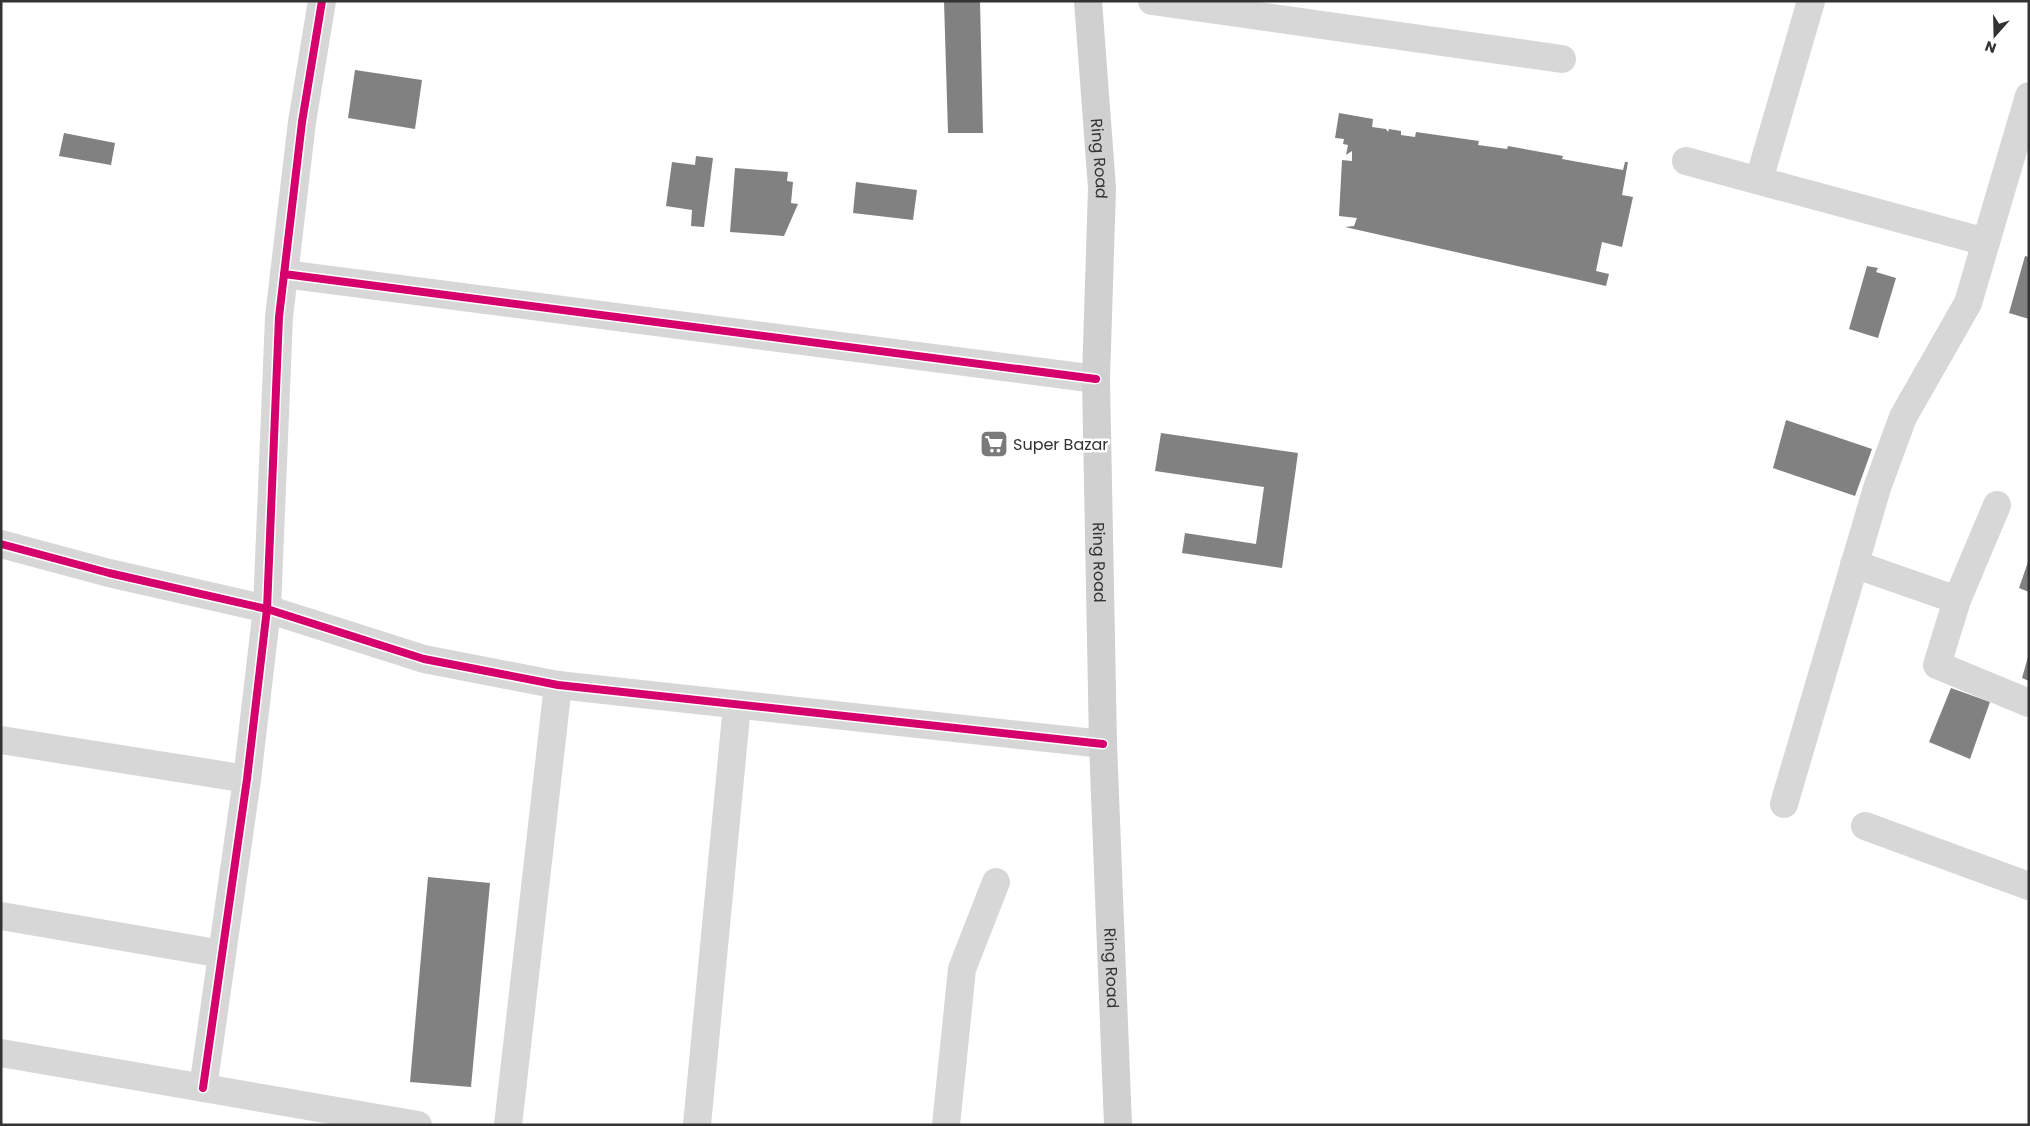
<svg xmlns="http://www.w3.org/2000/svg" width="2030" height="1126" viewBox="0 0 2030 1126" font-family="Poppins,sans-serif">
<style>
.building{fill:#818181}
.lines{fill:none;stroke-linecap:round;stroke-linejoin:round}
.minor{stroke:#d7d7d7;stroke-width:28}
.secondary{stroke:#d0d0d0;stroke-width:28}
.cycleway-casing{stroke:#fff;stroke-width:11}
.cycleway{stroke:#d6006c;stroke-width:8}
.labels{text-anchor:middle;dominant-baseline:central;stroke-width:5;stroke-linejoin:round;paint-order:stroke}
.street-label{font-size:16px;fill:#333;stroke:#fff}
.poi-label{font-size:16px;fill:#333;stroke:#fff;text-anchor:start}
</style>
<rect width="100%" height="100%" fill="#fff"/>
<!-- building -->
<g class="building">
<polygon points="944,1 980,1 983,133 948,133"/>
<polygon points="355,70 422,80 415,129 348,118"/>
<polygon points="1339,113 1373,119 1372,127 1386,129 1388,132 1389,129 1401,131 1401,135 1415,137 1416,132 1479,141 1478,145 1507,149 1508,146 1563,156 1562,159 1623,170 1625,162 1628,162 1622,195 1633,197 1622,247 1602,242 1596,271 1609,274 1606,286 1345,227 1354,226 1357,218 1339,216 1342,160 1352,161 1352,151 1346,155 1348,145 1343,144 1344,139 1335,138"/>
<polygon points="64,133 115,143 111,165 59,156"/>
<polygon points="696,156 713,158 704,227 691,226 692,210 666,206 672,162 695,165"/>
<polygon points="735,168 788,172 787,181 793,182 791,203 798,204 784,236 730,232"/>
<polygon points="856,182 917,190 913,220 853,213"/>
<polygon points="2025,256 2029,257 2029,319 2009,313"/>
<polygon points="1867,266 1878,268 1876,272 1896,278 1878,338 1849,329"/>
<polygon points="1786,420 1872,449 1855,496 1773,468"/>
<polygon points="1161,433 1298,453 1282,568 1182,553 1185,533 1256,544 1264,487 1155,471"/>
<polygon points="2028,562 2029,562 2029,592 2019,588"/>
<polygon points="2028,657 2029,657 2029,681 2022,678"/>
<polygon points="1951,688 1990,702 1970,759 1929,742"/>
<polygon points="428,877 490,883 471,1087 410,1082"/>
</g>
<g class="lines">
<!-- minor -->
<g class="minor">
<polyline points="1152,1 1562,59"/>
<polyline points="1686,161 1986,242"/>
<polyline points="1759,180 1811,1"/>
<polyline points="284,274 1096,379"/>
<polyline points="1,544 109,573 267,609 424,659 558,685 1103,744"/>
<polyline points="1854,564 1957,600 1937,665 2029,703"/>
<polyline points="1957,600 1997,505"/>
<polyline points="1,740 247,779"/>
<polyline points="1784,804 1877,488 1903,417 1968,303 2029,96"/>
<polyline points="1865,826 2029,886"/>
<polyline points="1,916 222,954"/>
<polyline points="1,1053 418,1125"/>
<polyline points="203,1088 247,779 267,609 279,317 302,122 322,1"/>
<polyline points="508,1125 558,685"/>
<polyline points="697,1125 737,705"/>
<polyline points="946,1125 962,969 996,882"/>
</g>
<!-- secondary -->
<path class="secondary" id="s1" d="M 1088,1 L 1102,188 L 1096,379 L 1103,744 L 1118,1125"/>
<defs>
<g id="cycleway">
<polyline points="284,274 1096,379"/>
<polyline points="1,544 109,573 267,609 424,659 558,685 1103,744"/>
<polyline points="203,1088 247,779 267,609 279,317 302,122 322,1"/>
</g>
</defs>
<!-- cycleway casing -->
<use href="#cycleway" class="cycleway-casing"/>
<!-- cycleway -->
<use href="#cycleway" class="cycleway"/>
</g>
<!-- icons -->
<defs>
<symbol id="supermarket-square" viewBox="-11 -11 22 22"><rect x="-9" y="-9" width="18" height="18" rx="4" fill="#7a7a7a" stroke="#fff"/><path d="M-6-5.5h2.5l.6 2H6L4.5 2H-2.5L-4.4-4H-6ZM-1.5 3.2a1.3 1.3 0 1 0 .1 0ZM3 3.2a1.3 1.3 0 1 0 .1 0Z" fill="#fff"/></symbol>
</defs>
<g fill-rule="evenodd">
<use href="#supermarket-square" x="978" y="428" width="32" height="32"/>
</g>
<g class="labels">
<!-- street labels -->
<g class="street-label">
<text stroke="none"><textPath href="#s1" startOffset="158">Ring Road</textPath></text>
<text stroke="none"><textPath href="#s1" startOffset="562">Ring Road</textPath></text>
<text stroke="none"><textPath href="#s1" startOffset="968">Ring Road</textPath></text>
</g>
<!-- poi labels -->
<g class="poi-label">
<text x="1013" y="444">Super Bazar</text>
</g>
</g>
<!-- border -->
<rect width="2030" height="1126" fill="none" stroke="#333333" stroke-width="5"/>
<!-- north arrow -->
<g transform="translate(1995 35) rotate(200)" stroke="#ffffff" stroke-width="4" paint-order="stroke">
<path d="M0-4L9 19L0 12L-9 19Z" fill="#333333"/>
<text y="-8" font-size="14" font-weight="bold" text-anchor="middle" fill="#333333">N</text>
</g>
</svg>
